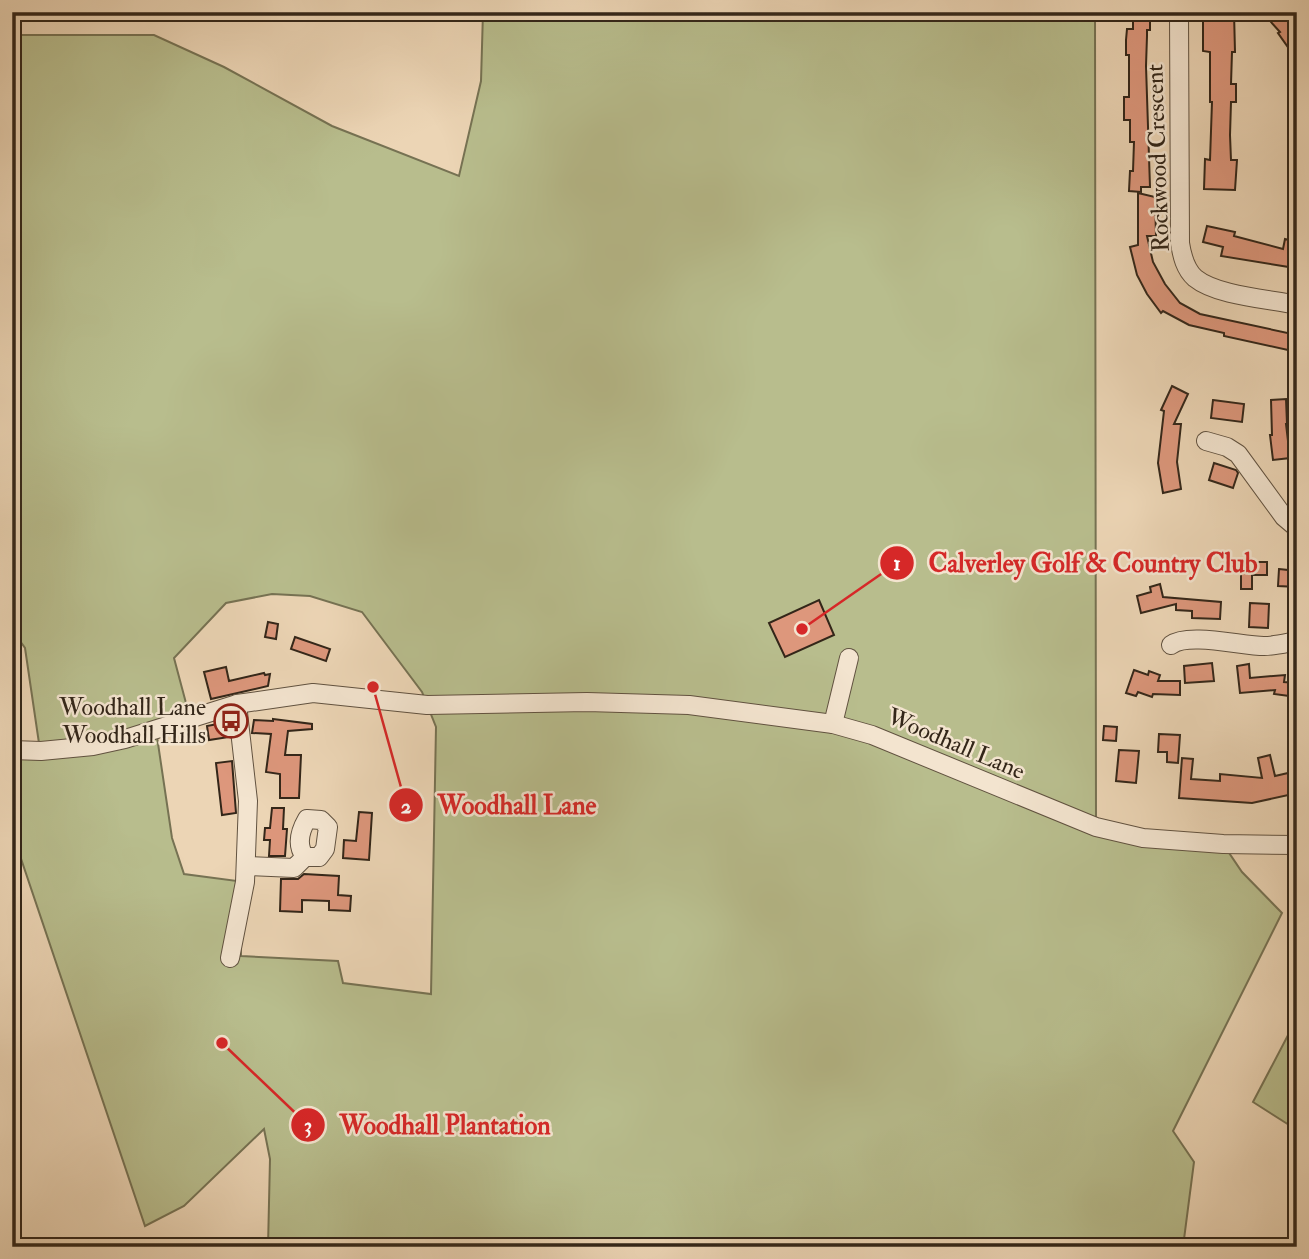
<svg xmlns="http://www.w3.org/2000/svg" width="1309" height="1259" viewBox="0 0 1309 1259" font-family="'IM FELL Double Pica',serif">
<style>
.green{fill:#b8bd8d;stroke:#767253;stroke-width:2;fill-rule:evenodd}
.building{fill:#dd977c;stroke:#332619;stroke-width:2}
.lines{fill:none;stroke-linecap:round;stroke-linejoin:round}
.minor-casing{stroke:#615240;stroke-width:20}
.minor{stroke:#f3e4cf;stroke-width:18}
.labels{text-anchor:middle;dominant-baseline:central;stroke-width:5;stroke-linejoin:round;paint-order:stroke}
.street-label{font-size:24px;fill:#332619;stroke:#f3e4cf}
.poi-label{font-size:24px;fill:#332619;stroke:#f3e4cf;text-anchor:end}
.leader{fill:none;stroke:#d62828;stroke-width:2.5}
.callout-dot{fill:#d62828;stroke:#f3e4cf;stroke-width:2.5}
.mark-label{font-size:21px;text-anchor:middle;font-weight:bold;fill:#fff}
.callout-label{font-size:26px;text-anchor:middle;font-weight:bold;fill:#d62828;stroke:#f3e4cf;stroke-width:5;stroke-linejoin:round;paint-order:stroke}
</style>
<rect width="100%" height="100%" fill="#ecd5b5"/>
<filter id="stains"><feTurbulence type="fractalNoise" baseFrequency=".00286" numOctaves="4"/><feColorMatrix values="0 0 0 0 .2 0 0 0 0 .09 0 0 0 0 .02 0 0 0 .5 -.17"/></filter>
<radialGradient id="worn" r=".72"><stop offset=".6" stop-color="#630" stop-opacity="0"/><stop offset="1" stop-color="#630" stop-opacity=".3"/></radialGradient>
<!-- green -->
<g class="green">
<path d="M 483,12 L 1095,12 L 1096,827 L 1223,844 L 1242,872 L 1282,913 L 1173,1131 L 1194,1162 L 1183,1247 L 268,1247 L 270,1159 L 264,1129 L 184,1206 L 145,1226 L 12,832 L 12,750 L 40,750 L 25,648 L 12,630 L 12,35 L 154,35 L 224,67 L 332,126 L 459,176 L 481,81 ZM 272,594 L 310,596 L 362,612 L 422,692 L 436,727 L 431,994 L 343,983 L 338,961 L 241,956 L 240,909 L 245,882 L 184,874 L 172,838 L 156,730 L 190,718 L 174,658 L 226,603 Z"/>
<polygon points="1297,1018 1297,1130 1253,1102"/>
</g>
<!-- building -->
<g class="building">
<polygon points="1203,12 1234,12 1235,52 1232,52 1231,84 1236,84 1236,102 1231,102 1230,135 1231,160 1237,160 1235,190 1204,189 1205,159 1210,160 1212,102 1210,102 1210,52 1203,51"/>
<polygon points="1262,12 1297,12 1297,60 1278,33 1280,32"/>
<polygon points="1133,17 1150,18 1150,30 1147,30 1147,36 1146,66 1150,187 1141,187 1141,192 1129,191 1130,171 1133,171 1134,142 1130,142 1130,120 1124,120 1124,97 1129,97 1129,55 1126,55 1126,40 1127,29 1133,29"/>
<polygon points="1138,193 1155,197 1156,236 1147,236 1153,262 1165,284 1180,303 1200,314 1297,335 1297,352 1224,336 1224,333 1189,325 1163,311 1161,313 1147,294 1137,275 1130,247 1138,245"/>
<polygon points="1207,226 1235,232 1234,236 1283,249 1285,239 1297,242 1295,268 1221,256 1223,247 1203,242"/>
<polygon points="1172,386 1188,394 1174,424 1181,424 1177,462 1181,489 1163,493 1158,463 1164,411 1161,410"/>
<polygon points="1286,399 1287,424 1286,424 1290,458 1273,460 1270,435 1272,435 1271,400"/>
<polygon points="1213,400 1244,404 1242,422 1211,418"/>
<polygon points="1214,463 1236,470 1238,473 1233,488 1209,480"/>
<polygon points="1241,562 1267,562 1267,575 1252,575 1252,589 1241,589"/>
<polygon points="1279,569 1297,571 1297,587 1278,586"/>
<polygon points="1160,584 1163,597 1221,602 1220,619 1192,618 1192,611 1176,610 1176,604 1141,613 1137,596 1151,592 1150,587"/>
<polygon points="819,600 834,635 785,657 769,623"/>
<polygon points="1250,603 1269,604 1268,628 1249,627"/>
<polygon points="268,622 278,624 276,639 265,637"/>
<polygon points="295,637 330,649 326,661 291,649"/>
<polygon points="1212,663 1214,681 1185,683 1184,666"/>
<polygon points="1249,664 1250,678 1285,675 1284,682 1297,683 1297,697 1274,694 1275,690 1240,693 1237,666"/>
<polygon points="226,667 229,681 264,673 265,675 270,674 268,686 211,699 204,672"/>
<polygon points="1134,670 1148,675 1149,671 1160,675 1158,681 1180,681 1180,695 1153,694 1152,697 1138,692 1136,696 1126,693"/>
<polygon points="273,719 312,724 312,729 288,731 285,755 301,755 299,798 280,798 280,774 266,772 271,734 252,733 254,720 273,721"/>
<polygon points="228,722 229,737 209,740 207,726"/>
<polygon points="1104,726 1117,727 1116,741 1103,740"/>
<polygon points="1159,734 1180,735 1178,763 1167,762 1167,752 1158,752"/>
<polygon points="1119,750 1139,751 1136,783 1116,781"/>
<polygon points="1270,755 1275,776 1288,773 1293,794 1252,803 1179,798 1182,758 1193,759 1191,779 1220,781 1220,774 1262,778 1258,758"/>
<polygon points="232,761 236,813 222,815 216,763"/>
<polygon points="272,808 284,808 283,829 287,829 285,856 269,856 270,840 264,840 265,828 270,828"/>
<polygon points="359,812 372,813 369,860 343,858 344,840 356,841"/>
<polygon points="304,874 339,876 338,895 351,896 350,911 329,910 329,901 302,900 302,912 280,911 281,879 298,879"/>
</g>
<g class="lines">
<defs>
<g id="minor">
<path d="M 1179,12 L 1180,243 C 1182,256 1185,269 1195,278 C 1217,296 1269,299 1297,305"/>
<polyline points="1206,441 1227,447 1238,454 1284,517 1297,528"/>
<path d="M 1171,645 C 1188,632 1242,646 1264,646 C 1275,646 1286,643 1297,641"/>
<polyline points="833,724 849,658"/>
<polyline points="12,750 41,751 93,746 125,739 237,704 313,693 427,705 587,702 689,705 833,724 872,735 1096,827 1143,838 1223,844 1297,845"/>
<path d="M 246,866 L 294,868 L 305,857 L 319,857 L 325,849 L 328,827 L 321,820 L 307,819 C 300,831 296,845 305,857"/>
<polyline points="230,958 245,882 248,801 237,704"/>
</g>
</defs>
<!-- minor casing -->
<use href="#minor" class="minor-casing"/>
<!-- minor -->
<use href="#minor" class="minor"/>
</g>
<!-- icons -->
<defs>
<symbol id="bus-ring" viewBox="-11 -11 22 22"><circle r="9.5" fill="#f3e4cf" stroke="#8f2418" stroke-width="1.5"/><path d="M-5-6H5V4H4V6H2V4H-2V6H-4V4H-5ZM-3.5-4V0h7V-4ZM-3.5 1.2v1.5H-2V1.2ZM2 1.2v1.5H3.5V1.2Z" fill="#8f2418"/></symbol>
</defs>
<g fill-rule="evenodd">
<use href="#bus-ring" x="212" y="702" width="38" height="38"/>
</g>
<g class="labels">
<!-- street labels -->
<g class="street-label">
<text transform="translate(1158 158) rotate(-92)">Rockwood Crescent</text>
<text transform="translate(956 744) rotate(23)">Woodhall Lane</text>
</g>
<!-- poi labels -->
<g class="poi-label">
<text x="206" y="707">Woodhall Lane<tspan x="206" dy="28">Woodhall Hills</tspan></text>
</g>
</g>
<!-- callouts -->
<path class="leader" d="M802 629L897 563M373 687L406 805M222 1043L308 1125"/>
<g class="callout-dot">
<circle cx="802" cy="629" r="7"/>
<circle cx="373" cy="687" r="7"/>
<circle cx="222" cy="1043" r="7"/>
<circle cx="897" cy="563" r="18"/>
<circle cx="406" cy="805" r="18"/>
<circle cx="308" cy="1125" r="18"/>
</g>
<g class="mark-label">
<text x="897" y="570">1</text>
<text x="406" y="813">2</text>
<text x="308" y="1132">3</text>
</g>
<g class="callout-label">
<text x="1093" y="572">Calverley Golf &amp; Country Club</text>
<text x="517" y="814">Woodhall Lane</text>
<text x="445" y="1134">Woodhall Plantation</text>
</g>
<!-- margin -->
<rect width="1309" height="1259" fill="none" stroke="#ecd5b5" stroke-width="42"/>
<rect x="14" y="14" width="1281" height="1231" fill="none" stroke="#332619" stroke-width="3.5"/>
<rect x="21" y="21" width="1267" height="1217" fill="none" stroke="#332619" stroke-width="2"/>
<rect width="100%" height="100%" filter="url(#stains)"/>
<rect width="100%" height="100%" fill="url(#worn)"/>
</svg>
